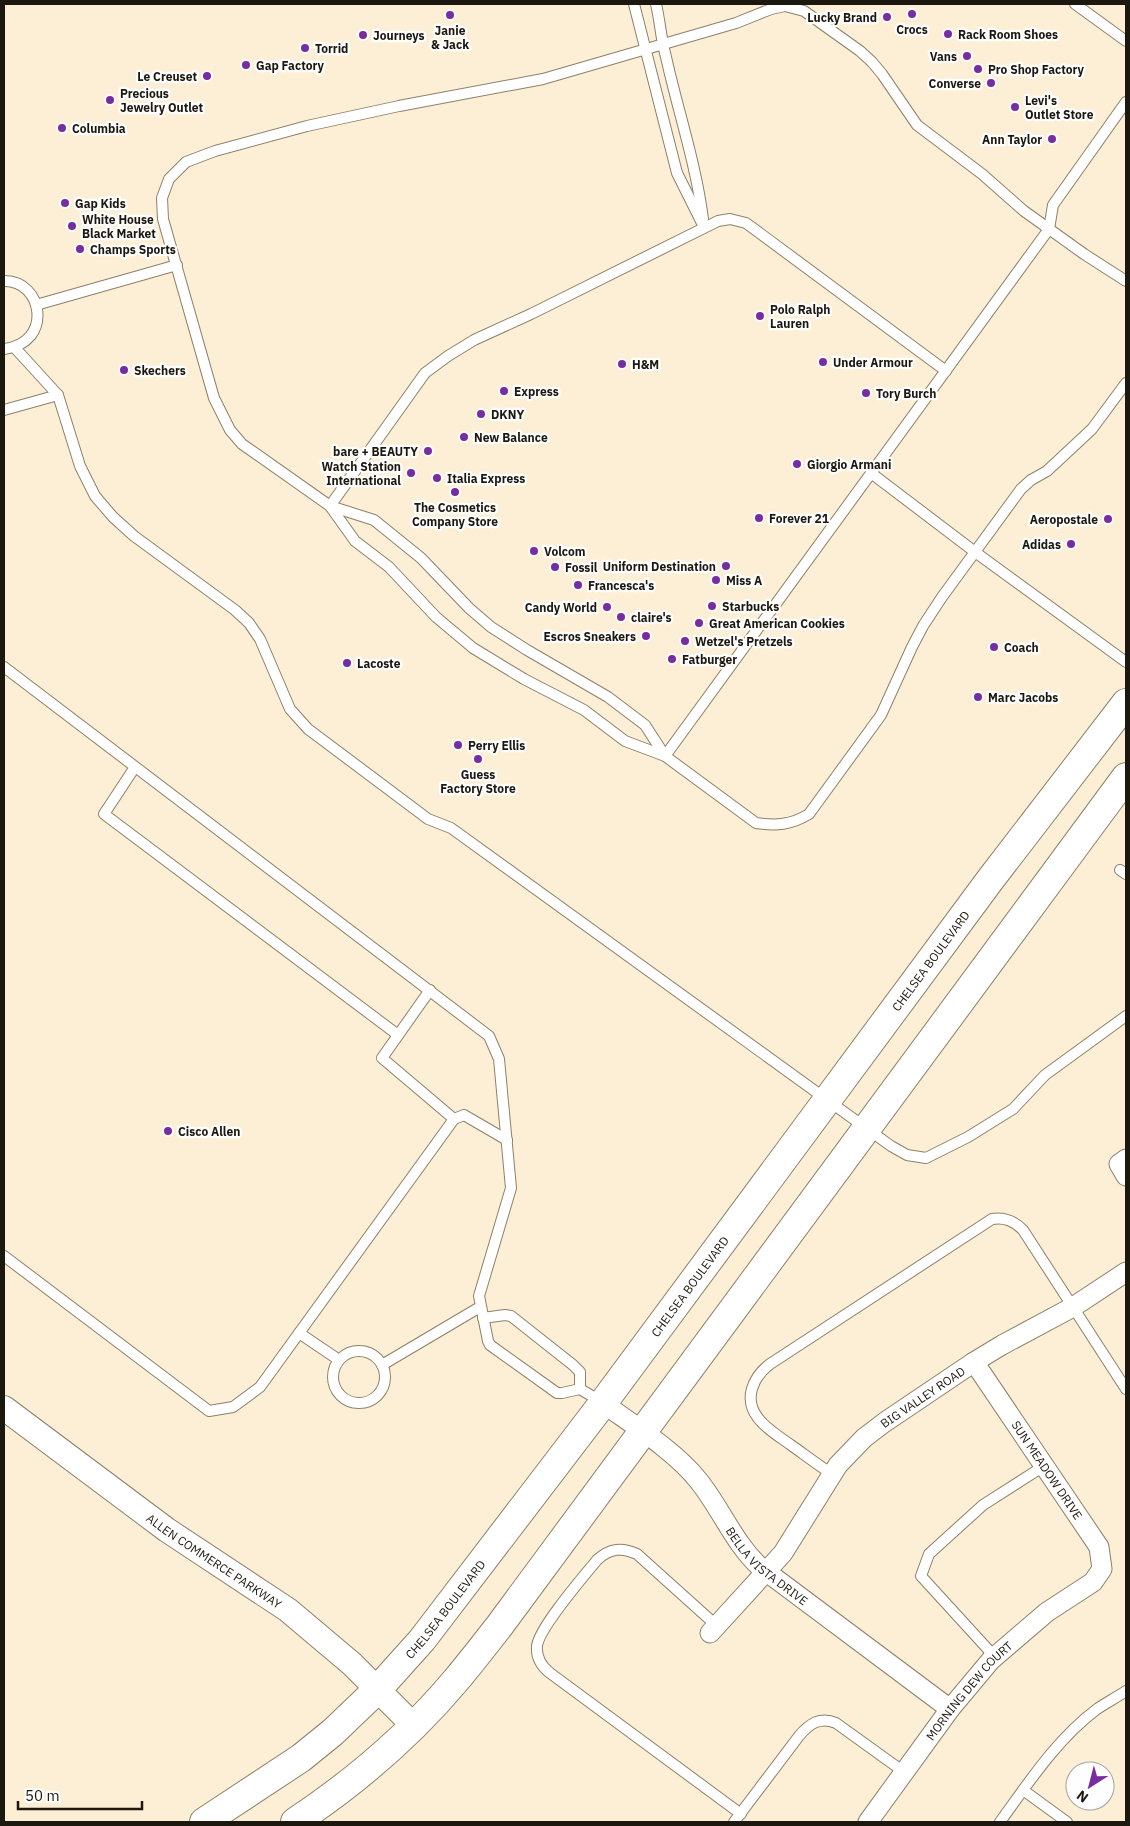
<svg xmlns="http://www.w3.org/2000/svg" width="1130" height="1826" viewBox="0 0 1130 1826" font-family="'IBM Plex Sans',sans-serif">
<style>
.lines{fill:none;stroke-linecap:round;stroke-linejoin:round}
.service-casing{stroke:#8c8069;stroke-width:12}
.minor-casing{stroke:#8c8069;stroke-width:21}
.tertiary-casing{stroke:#8c8069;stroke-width:26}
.secondary-casing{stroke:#8c8069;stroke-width:30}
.service{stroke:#fff;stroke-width:10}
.minor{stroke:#fff;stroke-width:19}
.tertiary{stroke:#fff;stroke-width:24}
.secondary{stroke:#fff;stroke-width:28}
.poi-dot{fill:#772c9f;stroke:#fefefe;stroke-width:2}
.labels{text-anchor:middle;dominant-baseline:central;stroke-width:4.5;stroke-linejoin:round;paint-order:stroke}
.poi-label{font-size:12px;font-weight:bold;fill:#1d180f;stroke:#fefefe;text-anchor:start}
.street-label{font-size:12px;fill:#1d180f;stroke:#fefefe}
</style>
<rect width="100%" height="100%" fill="#fcefd6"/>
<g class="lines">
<defs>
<g id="service">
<polyline points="634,4 677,173 704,227"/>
<path d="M 656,4 C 660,21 661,39 666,57 C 678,111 696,164 703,219"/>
<polyline points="1075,4 1126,41"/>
<path d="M 4,281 C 43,280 54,343 4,349"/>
<path d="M 1126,281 L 1084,254 L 1024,211 L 982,174 L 917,125 L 882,74 L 872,62 L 860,51 L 804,11 L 785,6 L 771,9 L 736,23 L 543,79 L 399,106 L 307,126 L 215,151 L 186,162 L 169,179 L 162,198 L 163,219 L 214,398 L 230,430 L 242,444 L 330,506 L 355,541 L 389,567 L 436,617 L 473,648 L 524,679 L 584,710 L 625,741 L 665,756 L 756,823 C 776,826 791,825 809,814 L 881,715 L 912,647 L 923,626 L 942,597 L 1021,489 L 1031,480 L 1047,471 L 1092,429 L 1126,383"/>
<polyline points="36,305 177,265"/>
<polyline points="15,348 58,395 80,466 95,496 113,517 134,536 235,610 249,623 260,639 290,709 308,729 428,819 451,828 891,1146 907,1155 926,1158 968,1137 1013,1109 1045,1075 1126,1016"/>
<polyline points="4,410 58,395"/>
<polyline points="871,473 975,552 1126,662"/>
<polyline points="330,506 425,373 448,356 474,340 531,314 718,221 730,219 746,223 946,371"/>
<polyline points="330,506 374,520 421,558 469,608 491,627 527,650 608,697 645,725 665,756"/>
<polyline points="4,667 489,1036 499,1059 511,1188 479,1296 488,1341 490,1345 557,1393 562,1393 580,1389 602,1402"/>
<polyline points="665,756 1049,229 1053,205 1126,102"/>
<polyline points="135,767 104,814 398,1035"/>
<polyline points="1120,870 1126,874"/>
<polyline points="430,990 382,1058 454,1119"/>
<polyline points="4,1256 209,1411 233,1407 260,1387 454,1119 464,1115 507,1140"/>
<polyline points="483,1318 505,1315 511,1316 573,1365 580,1372 580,1389"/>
<polyline points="299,1333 339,1360"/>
<circle cx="359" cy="1377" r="26"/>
<polyline points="382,1365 480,1307"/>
<path d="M 832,1474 C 818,1465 805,1455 791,1445 C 780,1437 766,1429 758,1418 C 743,1399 753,1377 770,1364 L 992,1219 C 1005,1217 1014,1221 1023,1230 L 1126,1389"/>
<path d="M 717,1626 L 637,1554 C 622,1547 610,1548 597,1560 C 583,1577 539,1628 537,1646 C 536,1658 541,1666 550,1673 L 741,1814"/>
<polyline points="995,1657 921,1576 929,1554 983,1505 1044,1466"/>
<polyline points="1023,1790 1067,1822"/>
<path d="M 734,1822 L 799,1736 C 809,1724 820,1716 836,1723 L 904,1772"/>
<path d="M 1000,1822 C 1029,1782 1057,1739 1097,1709 C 1106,1703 1117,1697 1126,1691"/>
</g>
<g id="minor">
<polyline points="1126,1159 1119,1164 1126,1176"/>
<path id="s1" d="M 603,1403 C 633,1425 675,1451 698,1480 C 720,1507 734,1543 760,1567 L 950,1709"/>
<path id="s2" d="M 710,1633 L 783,1553 L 838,1465 L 864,1438 L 885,1422 L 974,1362 L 1002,1345 L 1073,1307 L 1126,1272"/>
<path id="s3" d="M 868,1822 L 950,1709 L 991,1660 L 1047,1612 L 1093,1582 L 1102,1569 L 1099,1547 L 974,1362"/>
</g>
<g id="tertiary">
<path id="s4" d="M 4,1408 L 167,1530 L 288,1610 L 352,1664 L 413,1725"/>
</g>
<g id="secondary">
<path id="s5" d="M 204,1822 L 301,1758 L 333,1732 L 378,1689 L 422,1640 L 603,1403 L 990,880 L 1126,703"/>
<path d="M 295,1822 C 355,1782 411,1734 457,1679 C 472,1661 486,1643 500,1625 L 1126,777"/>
</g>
</defs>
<!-- service casing -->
<use href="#service" class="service-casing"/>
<!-- minor casing -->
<use href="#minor" class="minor-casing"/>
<!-- tertiary casing -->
<use href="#tertiary" class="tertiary-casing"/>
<!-- secondary casing -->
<use href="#secondary" class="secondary-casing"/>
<!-- service -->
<use href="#service" class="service"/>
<!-- minor -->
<use href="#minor" class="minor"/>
<!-- tertiary -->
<use href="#tertiary" class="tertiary"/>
<!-- secondary -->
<use href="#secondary" class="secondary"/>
</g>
<!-- markers -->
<g class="poi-dot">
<circle cx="912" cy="14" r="5"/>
<circle cx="450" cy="15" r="5"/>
<circle cx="887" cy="17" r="5"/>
<circle cx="948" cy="34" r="5"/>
<circle cx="363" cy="35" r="5"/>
<circle cx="305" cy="48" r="5"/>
<circle cx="967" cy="56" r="5"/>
<circle cx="246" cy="65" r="5"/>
<circle cx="978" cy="69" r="5"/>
<circle cx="207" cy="76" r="5"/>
<circle cx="991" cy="83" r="5"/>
<circle cx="110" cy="100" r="5"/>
<circle cx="1015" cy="107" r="5"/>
<circle cx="62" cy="128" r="5"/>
<circle cx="1052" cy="139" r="5"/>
<circle cx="65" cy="203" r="5"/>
<circle cx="72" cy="226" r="5"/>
<circle cx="80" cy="249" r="5"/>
<circle cx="760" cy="316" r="5"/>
<circle cx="823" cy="362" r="5"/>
<circle cx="622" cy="364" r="5"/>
<circle cx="124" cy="370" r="5"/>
<circle cx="504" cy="391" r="5"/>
<circle cx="866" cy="393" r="5"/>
<circle cx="481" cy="414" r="5"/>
<circle cx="464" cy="437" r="5"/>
<circle cx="428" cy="451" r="5"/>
<circle cx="797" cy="464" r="5"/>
<circle cx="411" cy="473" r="5"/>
<circle cx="437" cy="478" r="5"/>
<circle cx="455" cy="492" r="5"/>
<circle cx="759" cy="518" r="5"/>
<circle cx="1108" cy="519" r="5"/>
<circle cx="1071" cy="544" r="5"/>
<circle cx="534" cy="551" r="5"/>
<circle cx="726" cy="566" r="5"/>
<circle cx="555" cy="567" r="5"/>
<circle cx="716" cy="580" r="5"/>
<circle cx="578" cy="585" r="5"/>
<circle cx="712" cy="606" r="5"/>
<circle cx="607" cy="607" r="5"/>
<circle cx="621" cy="617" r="5"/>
<circle cx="699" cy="623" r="5"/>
<circle cx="646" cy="636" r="5"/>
<circle cx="685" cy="641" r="5"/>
<circle cx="994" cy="647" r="5"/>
<circle cx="672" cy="659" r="5"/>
<circle cx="347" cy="663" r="5"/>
<circle cx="978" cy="697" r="5"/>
<circle cx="458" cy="745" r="5"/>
<circle cx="478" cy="759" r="5"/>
<circle cx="168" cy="1131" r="5"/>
</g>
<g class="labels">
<!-- poi labels -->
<g class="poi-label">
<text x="877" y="17" text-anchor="end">Lucky Brand</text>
<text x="912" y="29" text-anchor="middle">Crocs</text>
<text x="450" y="30" text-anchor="middle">Janie<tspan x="450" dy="14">&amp; Jack</tspan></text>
<text x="958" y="34">Rack Room Shoes</text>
<text x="373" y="35">Journeys</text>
<text x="315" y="48">Torrid</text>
<text x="957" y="56" text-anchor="end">Vans</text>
<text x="256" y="65">Gap Factory</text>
<text x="988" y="69">Pro Shop Factory</text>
<text x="197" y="76" text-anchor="end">Le Creuset</text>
<text x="981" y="83" text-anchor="end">Converse</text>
<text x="120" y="93">Precious<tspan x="120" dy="14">Jewelry Outlet</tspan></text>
<text x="1025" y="100">Levi's<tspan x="1025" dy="14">Outlet Store</tspan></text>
<text x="72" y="128">Columbia</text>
<text x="1042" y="139" text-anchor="end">Ann Taylor</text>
<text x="75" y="203">Gap Kids</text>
<text x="82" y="219">White House<tspan x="82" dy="14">Black Market</tspan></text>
<text x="90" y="249">Champs Sports</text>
<text x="770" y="309">Polo Ralph<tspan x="770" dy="14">Lauren</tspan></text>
<text x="833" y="362">Under Armour</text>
<text x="632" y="364">H&amp;M</text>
<text x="134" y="370">Skechers</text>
<text x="514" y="391">Express</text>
<text x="876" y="393">Tory Burch</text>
<text x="491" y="414">DKNY</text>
<text x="474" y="437">New Balance</text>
<text x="418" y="451" text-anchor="end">bare + BEAUTY</text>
<text x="807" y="464">Giorgio Armani</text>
<text x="401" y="466" text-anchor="end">Watch Station<tspan x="401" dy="14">International</tspan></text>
<text x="447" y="478">Italia Express</text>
<text x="455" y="507" text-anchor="middle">The Cosmetics<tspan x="455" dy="14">Company Store</tspan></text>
<text x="769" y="518">Forever 21</text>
<text x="1098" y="519" text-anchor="end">Aeropostale</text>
<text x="1061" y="544" text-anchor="end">Adidas</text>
<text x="544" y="551">Volcom</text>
<text x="716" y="566" text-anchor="end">Uniform Destination</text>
<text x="565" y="567">Fossil</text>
<text x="726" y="580">Miss A</text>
<text x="588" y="585">Francesca's</text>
<text x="722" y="606">Starbucks</text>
<text x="597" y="607" text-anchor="end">Candy World</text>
<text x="631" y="617">claire's</text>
<text x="709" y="623">Great American Cookies</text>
<text x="636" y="636" text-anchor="end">Escros Sneakers</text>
<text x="695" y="641">Wetzel's Pretzels</text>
<text x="1004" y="647">Coach</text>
<text x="682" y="659">Fatburger</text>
<text x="357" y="663">Lacoste</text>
<text x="988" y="697">Marc Jacobs</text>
<text x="468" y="745">Perry Ellis</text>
<text x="478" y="774" text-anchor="middle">Guess<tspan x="478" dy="14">Factory Store</tspan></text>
<text x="178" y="1131">Cisco Allen</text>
</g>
<!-- street labels -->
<g class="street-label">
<text stroke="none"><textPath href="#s5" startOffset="1134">CHELSEA BOULEVARD</textPath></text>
<text stroke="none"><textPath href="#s5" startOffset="729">CHELSEA BOULEVARD</textPath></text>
<text stroke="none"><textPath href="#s2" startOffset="321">BIG VALLEY ROAD</textPath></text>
<text transform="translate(1047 1470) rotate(56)">SUN MEADOW DRIVE</text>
<text stroke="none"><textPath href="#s4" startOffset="260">ALLEN COMMERCE PARKWAY</textPath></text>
<text stroke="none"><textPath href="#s1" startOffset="234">BELLA VISTA DRIVE</textPath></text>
<text stroke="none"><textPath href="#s5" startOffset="324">CHELSEA BOULEVARD</textPath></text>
<text stroke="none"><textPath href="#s3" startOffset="166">MORNING DEW COURT</textPath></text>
</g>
</g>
<!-- border -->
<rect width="1130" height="1826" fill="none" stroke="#1d180f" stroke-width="10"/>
<!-- north arrow -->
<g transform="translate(1090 1786) rotate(216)"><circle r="24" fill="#fefefe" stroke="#a4a29e"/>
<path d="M0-4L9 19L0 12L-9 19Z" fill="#772c9f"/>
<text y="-8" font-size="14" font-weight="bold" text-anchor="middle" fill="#1d180f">N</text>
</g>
<!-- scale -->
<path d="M18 1801v8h124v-8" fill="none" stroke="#1d180f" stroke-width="2.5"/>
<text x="25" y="1801" font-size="15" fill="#1d180f" stroke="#fefefe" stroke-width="4" paint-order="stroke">50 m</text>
</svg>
